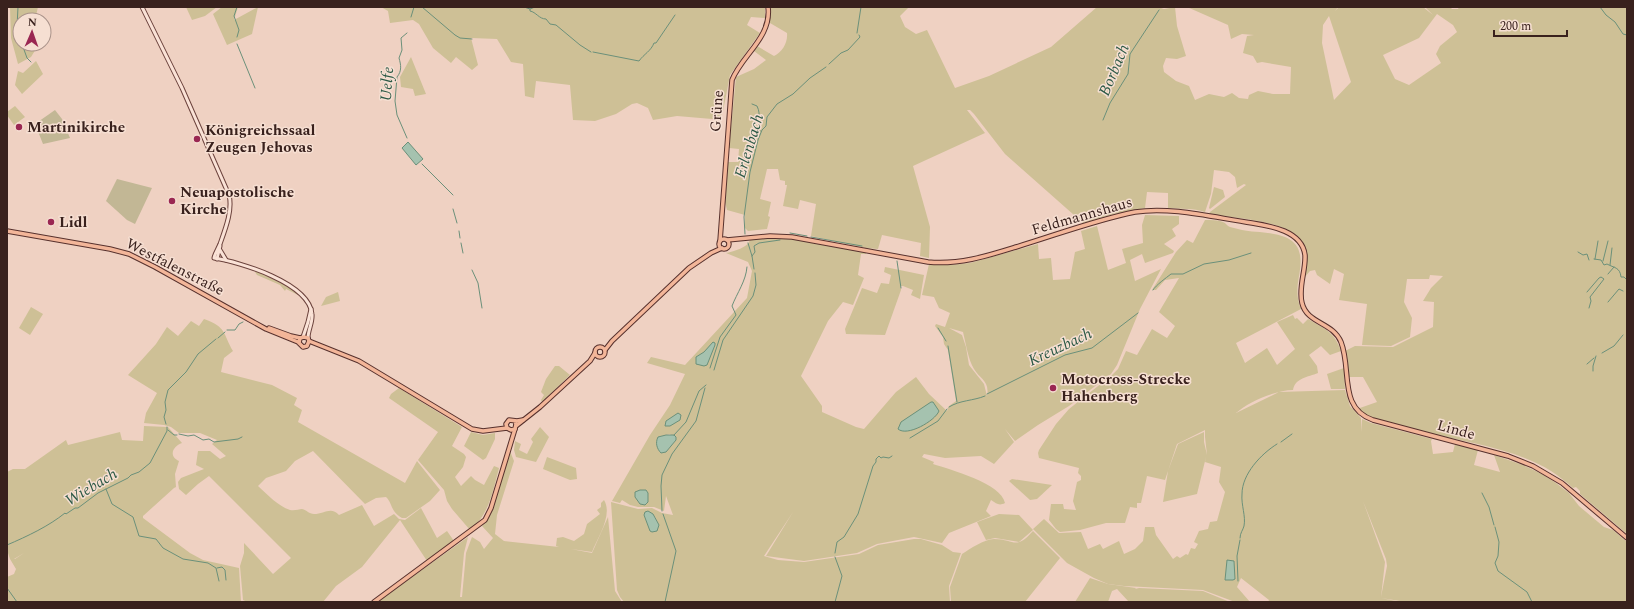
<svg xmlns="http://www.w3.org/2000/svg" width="1634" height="609" viewBox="0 0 1634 609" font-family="Spectral,serif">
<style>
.green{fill:#cec096;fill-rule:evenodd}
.cemetery{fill:#c2b795}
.water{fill:#a5c2af;stroke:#6b907a}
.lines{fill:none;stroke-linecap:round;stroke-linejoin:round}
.stream{stroke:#6b907a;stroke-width:1}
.secondary-casing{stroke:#6b423c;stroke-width:5}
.primary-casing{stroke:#57312d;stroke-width:5.5}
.secondary{stroke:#fae2d6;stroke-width:3}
.primary{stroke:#f3b699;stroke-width:3.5}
.poi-dot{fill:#9a2752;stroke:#f6dfd2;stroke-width:1.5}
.labels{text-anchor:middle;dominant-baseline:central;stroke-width:3;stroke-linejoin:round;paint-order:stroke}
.street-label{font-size:15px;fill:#39211d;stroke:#f6dfd2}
.poi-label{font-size:15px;font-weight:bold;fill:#39211d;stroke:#f6dfd2;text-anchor:start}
.water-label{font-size:16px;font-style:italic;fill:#2c5946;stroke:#f6dfd2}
</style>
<rect width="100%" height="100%" fill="#efd1c2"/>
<!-- green -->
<g class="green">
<polygon points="10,7 38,7 35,20 20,20 20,44 39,44 31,57 18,64 11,38"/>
<polygon points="186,7 217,7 205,16 192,20"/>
<polygon points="222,7 238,7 234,20 258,7 252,34 227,45 213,14"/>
<polygon points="381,7 765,7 765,18 751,17 747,25 760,33 730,75 723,111 720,118 712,119 677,116 653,120 648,108 637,103 632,104 616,114 595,121 573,120 570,85 536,81 534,98 525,96 523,64 511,62 497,39 471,38 478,65 472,70 456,57 451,63 433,48 419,24 413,20 390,23 388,11"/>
<path d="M 770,7 L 909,7 L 900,16 L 905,27 L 916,34 L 927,30 L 955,88 L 989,76 L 1051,47 L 1097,7 L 1158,7 L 1164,9 L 1175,7 L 1177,26 L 1186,56 L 1177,59 L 1166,58 L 1163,66 L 1164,72 L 1176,81 L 1189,86 L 1195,100 L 1209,94 L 1224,97 L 1232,93 L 1239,98 L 1248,99 L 1249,95 L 1258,91 L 1273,94 L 1290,94 L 1291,67 L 1262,62 L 1257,63 L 1253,56 L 1243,53 L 1247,36 L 1254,35 L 1242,34 L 1231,39 L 1228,25 L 1187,7 L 1338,7 L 1335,11 L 1339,7 L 1423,7 L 1433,15 L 1425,7 L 1450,7 L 1452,9 L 1458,9 L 1459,7 L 1627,7 L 1627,534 L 1580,494 L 1580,491 L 1576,487 L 1573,488 C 1566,482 1559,476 1551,471 C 1517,449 1460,441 1420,431 C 1399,426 1374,423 1357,409 L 1377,402 L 1363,377 L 1349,377 L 1345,351 L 1355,346 L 1393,347 L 1433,327 L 1434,302 L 1423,301 L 1431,288 L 1443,276 L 1430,275 L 1429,279 L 1407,279 L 1404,302 L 1412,318 L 1410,337 L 1391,346 L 1362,345 L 1367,304 L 1339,300 L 1344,274 L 1334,269 L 1330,284 L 1317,275 L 1315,270 L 1310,271 L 1304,278 C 1306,268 1309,257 1305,247 C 1294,219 1235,219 1209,214 L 1210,212 L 1246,185 L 1244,184 L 1237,188 L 1235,177 L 1229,172 L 1214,170 L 1211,194 L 1205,212 C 1193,208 1181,209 1168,208 L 1168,193 L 1147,192 L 1145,208 L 1114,214 L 1083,223 L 1005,154 L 974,114 L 970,110 L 967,110 L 985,133 L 913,166 L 930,227 L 929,258 L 920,256 L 921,243 L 882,235 L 878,249 L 866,248 L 811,236 L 816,204 L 800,200 L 798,209 L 783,206 L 787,185 L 785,185 L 785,181 L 780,180 L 778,169 L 767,169 L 760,199 L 771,202 L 768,216 L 770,217 L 767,229 L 748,231 L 745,228 L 745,215 L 727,210 L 725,202 L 728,162 L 738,162 L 739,149 L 729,148 L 736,77 L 754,69 L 766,60 L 754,51 L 757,46 L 774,56 C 782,52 788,43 787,33 L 770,23 ZM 1437,14 L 1453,25 L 1457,32 L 1440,46 L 1436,54 L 1441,63 L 1409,85 L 1395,79 L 1383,55 L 1419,38 ZM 1329,16 L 1351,82 L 1334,100 L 1322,43 L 1323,25 Z"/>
<polygon points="411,57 426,94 415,96 413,89 401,87 400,77"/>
<polygon points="36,61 43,74 22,94 15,85 18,71 23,73"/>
<polygon points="15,106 25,117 14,125 7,115 7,112"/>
<polygon points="1214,187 1223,190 1225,197 1210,209 1209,208"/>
<path d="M 1145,215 L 1179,216 L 1179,224 L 1172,229 L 1176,236 L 1164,244 L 1174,251 L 1173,253 L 1145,263 L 1142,254 L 1130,260 L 1135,281 L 1161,269 L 1140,309 L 1117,365 L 1111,374 L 1069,406 L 1038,425 L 1015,441 L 1005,429 L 1014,442 L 994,464 L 981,456 L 945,458 L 924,454 L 922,457 L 934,462 L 933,464 C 951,470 1001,483 1005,503 C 999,506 997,504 991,500 L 986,511 L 991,516 L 949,533 L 942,543 L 914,537 L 877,544 L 857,553 L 804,561 L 766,556 L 793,512 L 764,556 L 778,560 L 804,562 L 859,554 L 878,545 L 914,539 L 921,539 L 942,545 L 953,552 L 961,553 L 949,586 L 950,602 L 624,602 L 620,597 L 617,590 L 611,502 L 638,509 L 652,508 L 662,513 L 673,515 L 666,496 L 664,511 L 654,507 L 638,507 L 630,505 L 622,500 L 620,503 L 612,501 L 650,435 L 670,405 L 685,374 L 647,363 L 651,357 L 685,365 L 747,298 L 752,271 L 748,262 L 726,253 C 735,251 747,248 750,240 C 788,232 829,245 866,252 L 866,254 L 861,254 L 858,275 L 864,278 L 853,305 L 843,302 L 828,321 L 801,376 L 822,406 L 822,412 L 856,427 L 864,429 L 896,392 L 916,377 L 929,394 L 947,411 L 949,406 L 956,401 L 948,350 L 944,344 L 943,337 L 935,326 L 936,324 L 945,327 L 950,313 L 939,308 L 934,297 L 922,295 L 929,264 L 948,265 L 970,263 L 1038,244 L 1039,259 L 1051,258 L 1053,280 L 1070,279 L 1075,252 L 1085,249 L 1081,231 L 1097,226 L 1108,270 L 1126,263 L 1122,249 L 1143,243 L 1142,225 ZM 949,328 L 963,332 C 966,344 968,359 974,369 C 980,379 990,381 987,396 L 984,384 L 969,365 L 966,347 L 962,335 ZM 670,434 L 676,440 L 666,452 L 658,437 ZM 644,513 L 655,517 L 658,524 L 650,531 Z"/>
<path d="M 1205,220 C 1211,220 1218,220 1223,222 C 1226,223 1227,226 1230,227 C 1234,228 1238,229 1242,230 C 1259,234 1296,229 1300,255 C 1303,273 1292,288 1301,309 L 1236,343 L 1245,363 L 1267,348 L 1277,365 L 1295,349 L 1277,322 L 1293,315 L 1295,319 L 1297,318 L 1303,324 L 1308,319 C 1325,329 1334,331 1341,351 L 1330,355 L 1321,346 L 1309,355 L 1317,366 L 1318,373 C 1308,377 1295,378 1293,390 C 1276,390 1248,402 1236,413 L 1279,392 L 1345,390 L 1350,406 L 1361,418 L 1361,432 L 1362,419 L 1371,423 L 1432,439 L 1431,441 L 1433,454 L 1453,452 L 1455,444 L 1478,450 L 1474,465 L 1500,472 L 1494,455 L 1523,465 L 1542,474 L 1556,483 L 1569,493 L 1579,506 L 1604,527 L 1613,530 L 1627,542 L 1627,602 L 1406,602 L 1381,598 L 1401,602 L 1268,602 L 1269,600 L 1241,578 L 1237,587 L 1250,602 L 1235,602 L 1203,590 L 1124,586 L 1108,584 L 1094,578 L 1067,563 L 1033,529 L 1044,519 L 1059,533 L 1081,532 L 1088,549 L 1100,544 L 1103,549 L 1119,541 L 1124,554 L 1135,549 L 1143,541 L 1145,527 L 1154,527 L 1156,535 L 1173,559 L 1177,556 L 1180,558 L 1186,554 L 1188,555 L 1191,548 L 1195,549 L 1198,544 L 1194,542 L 1199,531 L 1208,529 L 1210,522 L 1217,521 L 1225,492 L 1219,482 L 1221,467 L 1205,462 L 1206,457 L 1197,494 L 1163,502 L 1168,471 L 1178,444 L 1204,432 L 1204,442 L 1207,455 L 1205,437 L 1205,430 L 1177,444 L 1165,480 L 1147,476 L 1141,503 L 1137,503 L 1137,508 L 1130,507 L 1125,523 L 1106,523 L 1080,530 L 1060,532 L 1056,529 L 1049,520 L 1051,504 L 1063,504 L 1064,509 L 1076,510 L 1073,501 L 1077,482 L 1081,480 L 1081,476 L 1078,473 L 1079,468 L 1039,458 L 1038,453 L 1039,450 L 1056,424 L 1069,409 L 1112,375 L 1118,369 L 1126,351 L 1137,355 L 1152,329 L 1167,338 L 1175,326 L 1159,312 L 1179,278 L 1165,280 L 1156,290 L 1152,290 L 1176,252 L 1187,240 L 1193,243 ZM 1363,501 L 1386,559 L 1387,566 L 1381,597 L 1385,562 Z"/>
<polygon points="885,267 924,275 920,299 911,295 913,290 903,286 901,286 901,290 885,335 846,334 845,329 862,288 877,293 881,283 889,284 891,275 884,272"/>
<polygon points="256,271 281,283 298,293 298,295 286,289 285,291 280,285 257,275 255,272"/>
<polygon points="338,292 340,301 321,306 326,297"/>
<polygon points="31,307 43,314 30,335 19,328"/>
<path d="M 204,319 C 227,327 223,334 233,351 L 224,358 L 221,372 L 272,385 L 297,398 L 294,405 L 302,410 L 298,422 L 405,483 L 417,461 L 440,490 L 430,501 L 406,518 L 402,518 C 390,511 393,504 386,497 L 376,498 L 365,504 L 313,451 L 295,461 L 286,471 L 266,478 L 258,486 C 268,495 278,506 290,510 C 295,511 299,509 302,509 C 307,510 309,514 314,514 C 324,514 331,506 339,515 L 362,505 L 374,526 L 394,514 L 399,519 L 405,520 L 421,508 L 437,538 L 447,531 L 454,541 L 427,561 L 400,520 L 362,567 L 336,586 L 323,602 L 247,602 L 243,600 L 240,566 L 244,553 L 244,543 L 273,574 L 291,558 L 209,476 L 198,484 L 186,495 L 179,489 L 178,482 L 181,478 L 204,469 L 196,465 L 198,451 L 210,451 L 220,459 L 226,456 L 212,444 L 217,440 L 200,433 L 179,433 L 171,427 L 164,425 L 144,423 L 146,413 L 157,393 L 128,375 L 156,344 L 167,327 L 178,336 L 191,321 L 199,326 Z"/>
<polygon points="555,366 559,366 570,375 542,402 541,400 544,395 541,392 546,379"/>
<polygon points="1344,368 1345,389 1331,389 1327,374"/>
<path d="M 399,388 L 462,427 L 452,446 L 464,454 L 466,457 L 463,467 L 455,477 L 461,486 L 471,476 L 475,480 L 484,485 L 494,466 L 499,468 C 493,491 489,515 470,530 L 452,509 L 447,501 L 444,490 L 418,460 L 438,432 L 389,398 L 391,394 Z"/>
<path d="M 144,426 L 168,427 L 182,443 C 173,446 168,456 179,461 L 175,474 L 176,487 L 174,488 L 143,516 L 143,518 L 190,553 L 203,560 L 239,568 L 241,602 L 7,602 L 7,577 L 14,574 L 16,569 L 10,559 L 15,559 L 24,553 L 14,559 L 10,559 L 7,550 L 7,472 L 13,469 L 25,469 L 66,440 L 68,445 L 120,432 L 122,440 L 143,441 Z"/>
<polygon points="540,427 549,437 536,462 516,457 514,450 515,441 521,444 519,450 527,454 533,442 531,439"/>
<polygon points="471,432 483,435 495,433 495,439 486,458 483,460 464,446"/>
<path d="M 510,451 L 514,461 L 497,515 L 495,534 L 504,541 L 559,547 L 556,546 L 557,538 L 563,537 L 574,541 L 584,534 L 587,524 L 600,514 L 597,510 L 601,507 L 601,503 L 604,500 C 613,515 598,537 592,552 L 571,549 L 592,553 L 608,517 L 615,591 L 622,602 L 377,602 L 468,537 L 464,553 L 460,597 L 462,597 L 466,553 L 472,537 L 480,542 L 484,549 L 493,538 L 482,526 L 491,514 Z"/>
<polygon points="547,457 576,468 577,479 570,480 543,469"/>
<polygon points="1012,479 1052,485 1037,499 1030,500 1009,481"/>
<polygon points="999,514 1019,515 1033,530 1019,542 995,538 986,540 977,522"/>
<path d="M 1033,531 L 1060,558 L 1025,602 L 951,602 L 950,587 L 962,554 C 970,549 984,539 994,539 C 1015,539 1015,551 1033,531 Z"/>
<polygon points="1090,578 1108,584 1136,588 1135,589 1139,588 1203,591 1230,602 1129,602 1117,589 1112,591 1108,602 1075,602"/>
</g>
<!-- cemetery -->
<g class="cemetery">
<polygon points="55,110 62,119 70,138 43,144 35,124"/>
<polygon points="117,179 152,188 135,224 127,220 106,201"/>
</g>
<!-- water -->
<g class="water">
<polygon points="408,142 423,159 416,165 402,148"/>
<polygon points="713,342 715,343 715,345 707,365 704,366 696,364 696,357 704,352"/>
<path d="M 931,402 L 933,402 L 939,411 C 935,421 907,437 898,429 L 901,422 Z"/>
<polygon points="678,413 681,415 680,420 670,426 665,426 666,421"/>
<path d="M 666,435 L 674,435 L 676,437 L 676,440 L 666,452 L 661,453 C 657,449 655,443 658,437 Z"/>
<polygon points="640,490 646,490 648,493 648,502 645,505 640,504 635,497 635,492"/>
<polygon points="648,511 653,514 659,525 657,531 652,532 650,531 644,515 645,512"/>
<polygon points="1227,560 1234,561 1235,579 1233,580 1225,580"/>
</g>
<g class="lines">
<!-- stream -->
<g class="stream">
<polyline points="18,7 17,27 20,39"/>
<polyline points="422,7 455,35 460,38 472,39"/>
<polyline points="524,7 530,9 535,7"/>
<polyline points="1600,7 1606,15 1615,22 1623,34 1627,35"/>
<path d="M 530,9 L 530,11 C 536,12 539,19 546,19 L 550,24 L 556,25 L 580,45 L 591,52"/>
<polyline points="411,17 414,7"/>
<polyline points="857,33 861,7"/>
<polyline points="237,37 239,30 234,16 237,7"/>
<polyline points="22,44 27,58 31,62"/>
<polyline points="237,44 255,88"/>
<path d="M 593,52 L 639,61 C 644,54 651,51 654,43 L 656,43 L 675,15"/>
<polyline points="829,64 841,53 848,50 860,37 859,35"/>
<path d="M 752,104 L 757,106 C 762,116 756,122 760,131"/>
<polyline points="1103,120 1110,103 1128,74 1130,54 1159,10"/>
<path d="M 407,138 L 397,115 L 395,101 L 397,77 C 402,71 401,65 399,58 L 402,50 L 401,38 L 407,33"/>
<polyline points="422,164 453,195"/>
<polyline points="453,209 457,223"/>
<polyline points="459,231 460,238"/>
<polyline points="790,233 807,236"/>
<polyline points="745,234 744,217 750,172 758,140 762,130 766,126 767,117 777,104 793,94 810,78 826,67"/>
<polyline points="811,237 862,246"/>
<polyline points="461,243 463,253"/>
<polyline points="748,243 752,256 754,269"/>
<polyline points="1578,252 1583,255 1587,254 1589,260"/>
<polyline points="752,256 755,252 754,246 759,243 780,240"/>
<path d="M 1594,259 L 1601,260 L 1604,265 L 1607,264 C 1614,268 1620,267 1621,277 L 1624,277 L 1627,280"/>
<polyline points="1595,259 1598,241"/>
<polyline points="897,261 901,288"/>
<polyline points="1603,261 1608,241"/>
<polyline points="1610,265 1612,248"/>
<polyline points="472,270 478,283 482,308"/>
<polyline points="1608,274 1614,267"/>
<path d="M 1153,290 C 1156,285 1166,278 1171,274 L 1183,274 L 1204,264 L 1229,260 L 1251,253"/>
<polyline points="1587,292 1599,278 1601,277 1604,279 1590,297 1591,301 1589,308"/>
<polyline points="1608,302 1619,289 1623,291"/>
<polyline points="938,328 946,341"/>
<polyline points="227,330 235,330 239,324 243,322"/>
<polyline points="218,338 225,332"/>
<polyline points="948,346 957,402"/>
<polyline points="1602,353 1614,346 1623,335"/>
<polyline points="1587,364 1594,358"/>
<path d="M 710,368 L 720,337 L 736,315 L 732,306 C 737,293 746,281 747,267"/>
<polyline points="714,370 723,340 753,296 756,285 755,273"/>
<polyline points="1593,371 1593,366 1596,356"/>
<polyline points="987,394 1065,355 1092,348 1138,313"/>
<path d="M 949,407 C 960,400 973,401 985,396"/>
<polyline points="166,424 164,417 166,410 165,402 168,390 186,372 198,354 216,339"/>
<polyline points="168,430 174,435 177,435"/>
<polyline points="179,434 188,436 194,435 203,440 209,439 214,442 238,439 242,437"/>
<polyline points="674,435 686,422 699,391 706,385"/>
<polyline points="910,438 938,421 947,409"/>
<polyline points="1281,442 1292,434"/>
<polyline points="106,489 112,504 133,517 139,536 156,539 163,548 183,559 208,563 216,568 219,581"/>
<polyline points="1482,493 1489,507 1494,525"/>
<polyline points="662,511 661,486 662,475 672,454 696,421 705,388"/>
<polyline points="663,514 676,551 665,602"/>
<polyline points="1495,527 1499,542 1498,556 1495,563 1498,571 1527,592 1532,602"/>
<path d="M 1240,538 C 1240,533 1243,530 1244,526 C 1246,516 1241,505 1242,494 C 1242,474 1261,454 1277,444"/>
<path d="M 7,545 C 28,536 49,526 65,513 L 66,514 L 75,508 L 78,508 L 98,493 L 128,478 L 131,475 L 139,472 L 150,463 L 167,431 L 167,427"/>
<polyline points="835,553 837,542 844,537 858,514 873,466 876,462 876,459 879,456 881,458 883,457 889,458 892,456"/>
<polyline points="217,568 222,567 225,570 226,580"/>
<polyline points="1238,581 1237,556 1240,540"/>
<polyline points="7,588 17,602"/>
<polyline points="835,602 842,576 835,557"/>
</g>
<defs>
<g id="secondary">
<path d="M 142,7 L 182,88 L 229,195 C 233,210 225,230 220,244 C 218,249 215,253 214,258 C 240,262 309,283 312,314 C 313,322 308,330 308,338"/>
<polyline points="220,250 226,260"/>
<polyline points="217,259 220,246"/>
<polyline points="303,337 308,322 311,309"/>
</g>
<g id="primary">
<polyline points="7,231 110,249 129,254 155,267 266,329 298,342 303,347 307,346 309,341 308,338 304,337 300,338 299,343"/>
<circle cx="724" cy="244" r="5"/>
<path d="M 727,240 L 770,236 L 792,237 L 928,262 C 959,265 987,256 1016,247 C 1056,235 1095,220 1135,212 C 1171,206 1216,218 1252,223 C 1271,226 1302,231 1305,255 C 1306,271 1298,287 1302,303 C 1307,324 1333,322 1341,342 C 1352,370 1338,408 1373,420 L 1508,456 L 1533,466 L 1562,483 L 1627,538"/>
<path d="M 720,241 L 732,80 C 742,55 772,37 768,7"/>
<polyline points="269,328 291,336 300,338"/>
<polyline points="309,341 359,361 472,429 483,431 507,428"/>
<circle cx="600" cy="352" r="5"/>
<polyline points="605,350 612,341 689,268 711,253 722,248"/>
<polyline points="515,421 516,424 515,429 511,430 507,428 506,424 509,420 517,421 523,420"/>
<polyline points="516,426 540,407 590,361 595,353"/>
<polyline points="374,602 485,520 491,508 515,429"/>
</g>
</defs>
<!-- secondary casing -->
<use href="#secondary" class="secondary-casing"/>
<!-- primary casing -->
<use href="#primary" class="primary-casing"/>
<!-- secondary -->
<use href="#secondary" class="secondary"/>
<!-- primary -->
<use href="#primary" class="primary"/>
</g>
<!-- markers -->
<g class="poi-dot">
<circle cx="19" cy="127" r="4"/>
<circle cx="197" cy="139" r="4"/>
<circle cx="172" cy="201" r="4"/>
<circle cx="51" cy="222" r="4"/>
<circle cx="1053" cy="388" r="4"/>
</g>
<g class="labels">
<!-- street labels -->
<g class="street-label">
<text transform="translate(717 111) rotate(-86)">Grüne</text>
<text transform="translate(1082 216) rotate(-16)">Feldmannshaus</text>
<text transform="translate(175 267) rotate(27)">Westfalenstraße</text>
<text transform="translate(1456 430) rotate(15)">Linde</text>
</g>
<!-- poi labels -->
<g class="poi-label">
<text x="27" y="127">Martinikirche</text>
<text x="205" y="130">Königreichssaal<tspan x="205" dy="17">Zeugen Jehovas</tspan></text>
<text x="180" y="192">Neuapostolische<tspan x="180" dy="17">Kirche</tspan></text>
<text x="59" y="222">Lidl</text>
<text x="1061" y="379">Motocross-Strecke<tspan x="1061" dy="17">Hahenberg</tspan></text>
</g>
<!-- water labels -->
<g class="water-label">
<text transform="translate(1114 70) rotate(-67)">Borbach</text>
<text transform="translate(387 84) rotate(-86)">Uelfe</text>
<text transform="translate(749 146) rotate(-73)">Erlenbach</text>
<text transform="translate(1060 347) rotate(-25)">Kreuzbach</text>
<text transform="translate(91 487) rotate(-31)">Wiebach</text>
</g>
</g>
<!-- border -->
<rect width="1634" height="609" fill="none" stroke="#39211d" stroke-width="16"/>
<!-- north arrow -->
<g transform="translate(32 32) rotate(2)"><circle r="19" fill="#f6dfd2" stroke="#aa938a"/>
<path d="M0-3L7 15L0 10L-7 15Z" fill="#9a2752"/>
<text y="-6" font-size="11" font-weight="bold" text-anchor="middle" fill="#39211d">N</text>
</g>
<!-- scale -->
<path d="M1494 30v6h73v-6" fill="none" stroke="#39211d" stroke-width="2"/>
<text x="1500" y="30" font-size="12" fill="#39211d" stroke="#f6dfd2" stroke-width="3" paint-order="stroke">200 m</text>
</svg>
